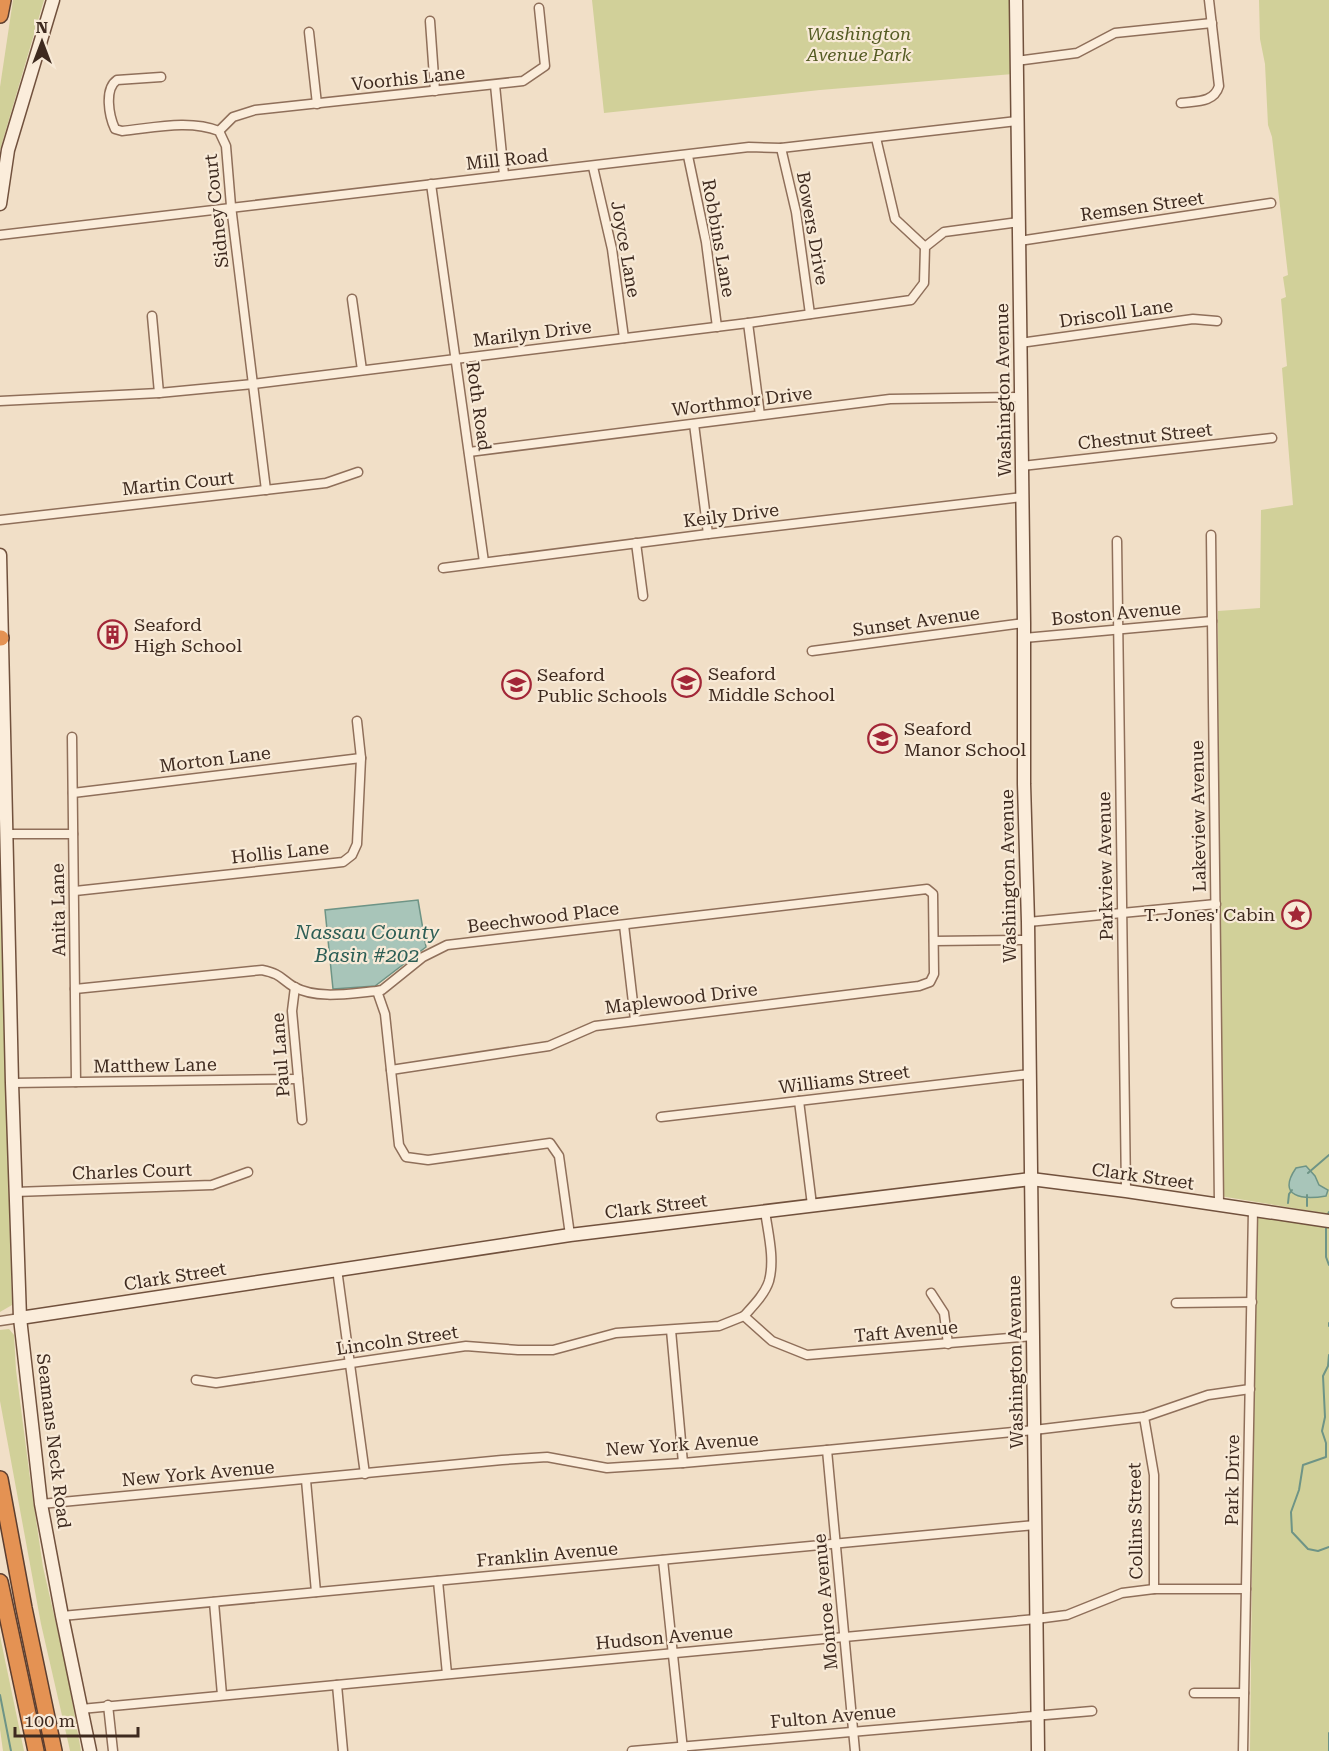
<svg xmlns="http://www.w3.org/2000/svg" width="1329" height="1751" viewBox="0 0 1329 1751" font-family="'Roboto Serif',serif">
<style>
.green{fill:#d1d099}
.water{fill:#a8c5b9;stroke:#6e9486;stroke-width:1.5}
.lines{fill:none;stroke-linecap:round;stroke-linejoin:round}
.stream{stroke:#6e9486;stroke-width:2}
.street-casing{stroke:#8f6f5a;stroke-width:11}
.secondary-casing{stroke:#71513d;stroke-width:15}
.highway-casing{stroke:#5c3e2f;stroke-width:18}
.street{stroke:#fbeddb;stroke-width:8}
.secondary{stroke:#fbeddb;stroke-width:12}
.highway{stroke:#e49253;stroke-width:15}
.labels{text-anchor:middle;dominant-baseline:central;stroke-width:4.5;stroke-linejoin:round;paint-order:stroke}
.park-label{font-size:18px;font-style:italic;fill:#555c24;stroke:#f8ead7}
.street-label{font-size:18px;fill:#3e2a1f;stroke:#f8ead7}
.poi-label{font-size:18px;fill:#3e2a1f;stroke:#f8ead7;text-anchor:start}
.water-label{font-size:20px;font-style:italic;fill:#2d5e55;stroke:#f8ead7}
</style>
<rect width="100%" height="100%" fill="#f1dfc7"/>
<!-- green -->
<g class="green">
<polygon points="13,0 44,0 0,150 0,87"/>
<polygon points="592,0 1013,0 1013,74 820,90 604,113"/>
<polygon points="1259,0 1329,0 1329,1214 1220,1196 1218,611 1260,608 1261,510 1293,505 1282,368 1287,366 1281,299 1286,297 1283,277 1288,275 1272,137 1268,125 1265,64 1260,39"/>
<polygon points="0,898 12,1305 0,1312"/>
<polygon points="1256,1215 1329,1226 1329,1751 1250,1751"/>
<polygon points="9,1329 14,1335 16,1370 31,1486 43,1567 67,1672 81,1751 70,1751 69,1746 41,1624 0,1401 0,1330"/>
<polygon points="0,1636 24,1751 3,1751 0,1729"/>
</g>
<!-- water -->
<g class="water">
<polygon points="418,900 426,947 375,986 333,989 325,910"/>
<path d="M 1306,1166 L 1315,1176 L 1319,1185 L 1328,1190 L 1326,1196 C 1303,1200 1276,1197 1296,1168 Z"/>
</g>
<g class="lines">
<!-- stream -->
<g class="stream">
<polyline points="1308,1173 1329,1155"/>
<polyline points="1288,1203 1289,1194 1292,1190"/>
<polyline points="1307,1206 1307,1195"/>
<polyline points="1328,1214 1329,1212"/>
<polyline points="1326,1228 1326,1257 1329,1265"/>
<polyline points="1329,1323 1329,1326"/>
<polyline points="1329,1355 1328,1366 1323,1376 1325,1417 1322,1431 1326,1443 1326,1457 1303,1465 1299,1490 1291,1512 1292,1532 1308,1549 1318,1551 1329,1547"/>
<polyline points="0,1695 11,1751"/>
<polyline points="1329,1751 1329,1733"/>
</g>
<defs>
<g id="street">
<polyline points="430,21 435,91"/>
<polyline points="309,32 317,104"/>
<polyline points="1016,61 1077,53 1115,33 1212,23"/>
<path d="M 161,77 L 117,80 C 104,89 109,116 115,129 L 122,131 C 153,128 189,119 219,131 L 226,146 L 231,206 L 266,490"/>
<polyline points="495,85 504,175"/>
<path d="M 1181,103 C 1196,101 1214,103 1219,86 L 1209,0"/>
<polyline points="219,131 233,117 255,110 523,81 545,66 539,8"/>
<polyline points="876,138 895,219 925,247"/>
<polyline points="781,148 796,212 810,314"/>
<polyline points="688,156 706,242 717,327"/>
<polyline points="593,167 612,249 624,338"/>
<polyline points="431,184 484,562"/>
<polyline points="0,235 749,147 781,148 1017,121"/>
<polyline points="1019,241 1271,203"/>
<polyline points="352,299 362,370"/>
<polyline points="152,316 159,393"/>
<polyline points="748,323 760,415"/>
<polyline points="1020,343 1193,319 1217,321"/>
<polyline points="0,401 159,393 253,384 748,323 911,300 924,283 925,247 944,232 1019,222"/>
<polyline points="694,424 708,534"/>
<polyline points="469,452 890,399 1021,397"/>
<polyline points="1022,466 1272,438"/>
<polyline points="0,520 326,483 358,472"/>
<polyline points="1211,535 1219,1204"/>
<polyline points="1117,541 1126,1191"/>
<polyline points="636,543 643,596"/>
<polyline points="443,568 708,534 1022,497"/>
<polyline points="1024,638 1212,621"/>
<polyline points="812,651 1024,623"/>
<polyline points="72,737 76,1082"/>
<polyline points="73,793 361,758"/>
<polyline points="7,834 73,834"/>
<polyline points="75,891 343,862 352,855 357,844 361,758 357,721"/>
<polyline points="1028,922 1216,904"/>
<polyline points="624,925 635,1020"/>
<polyline points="934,941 1027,940"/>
<polyline points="295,987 292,1011 302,1120"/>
<path d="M 75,989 L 262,970 C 281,974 280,978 294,987 C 319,1000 351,993 377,991 L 382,990 L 423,957 L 447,945 L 927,889 L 933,894 L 934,974 L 930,982 L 919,986 L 595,1026 L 549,1046 L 391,1070"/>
<polyline points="377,991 385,1014 399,1145 406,1157 428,1160 550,1143 559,1156 570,1235"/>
<polyline points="12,1083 298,1079"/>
<polyline points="799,1101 812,1205"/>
<polyline points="661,1117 1030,1074"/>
<polyline points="15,1192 212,1185 248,1172"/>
<polyline points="337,1269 365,1474"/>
<polyline points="931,1293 944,1313 948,1344"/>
<polyline points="1176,1303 1252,1302"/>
<path d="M 744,1316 C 753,1306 765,1294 769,1281 C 775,1259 768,1233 765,1211"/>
<polyline points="0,1321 20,1318"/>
<polyline points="671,1330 683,1463"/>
<polyline points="196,1380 216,1383 466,1346 518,1350 553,1350 616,1333 719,1326 744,1316 772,1341 807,1355 1033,1336"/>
<polyline points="1144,1417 1154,1475 1154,1589"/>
<polyline points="827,1450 855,1751"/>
<polyline points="306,1480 316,1592"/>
<polyline points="41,1504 502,1460 547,1457 607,1468 683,1463 827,1450 1034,1430 1144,1417 1208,1395 1250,1389"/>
<polyline points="663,1560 683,1750"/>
<polyline points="438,1581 447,1674"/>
<polyline points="214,1602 222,1695"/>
<polyline points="62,1616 1035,1525"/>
<polyline points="337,1685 343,1751"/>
<polyline points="1194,1693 1244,1693"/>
<polyline points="108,1705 113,1751"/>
<polyline points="81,1709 1036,1619 1067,1615 1122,1593 1154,1589 1246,1589"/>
<polyline points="632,1751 1092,1711"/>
<polyline points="1243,1751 1253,1210"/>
</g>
<g id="secondary">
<polyline points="1016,0 1024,623 1024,784 1028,922 1038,1751"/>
<polyline points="0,204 8,150 53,0"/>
<polyline points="0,555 12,1083 20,1318 41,1504 62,1616 90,1751"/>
<polyline points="20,1318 570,1235 1031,1179 1126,1191 1329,1221"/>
</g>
<g id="highway">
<polyline points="0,15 3,0"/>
<polyline points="0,638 1,638"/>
<polyline points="0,1479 24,1608 54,1751"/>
<polyline points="0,1582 36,1751"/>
</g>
</defs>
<!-- street casing -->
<use href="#street" class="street-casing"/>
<!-- secondary casing -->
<use href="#secondary" class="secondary-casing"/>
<!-- highway casing -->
<use href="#highway" class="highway-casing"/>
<!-- street -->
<use href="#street" class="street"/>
<!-- secondary -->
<use href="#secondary" class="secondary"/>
<!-- highway -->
<use href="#highway" class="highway"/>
</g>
<!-- icons -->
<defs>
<symbol id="building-ring" viewBox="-11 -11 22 22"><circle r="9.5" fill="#f8ead7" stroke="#a22637" stroke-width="1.5"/><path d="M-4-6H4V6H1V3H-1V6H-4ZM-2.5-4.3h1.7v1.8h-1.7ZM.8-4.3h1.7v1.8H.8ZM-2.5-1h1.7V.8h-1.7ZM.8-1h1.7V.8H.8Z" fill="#a22637"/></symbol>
<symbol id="school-ring" viewBox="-11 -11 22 22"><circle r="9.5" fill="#f8ead7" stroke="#a22637" stroke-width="1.5"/><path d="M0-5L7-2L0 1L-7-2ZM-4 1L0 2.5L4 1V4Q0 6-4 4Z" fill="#a22637"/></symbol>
<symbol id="sight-ring" viewBox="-11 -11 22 22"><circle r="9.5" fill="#f8ead7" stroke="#a22637" stroke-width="1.5"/><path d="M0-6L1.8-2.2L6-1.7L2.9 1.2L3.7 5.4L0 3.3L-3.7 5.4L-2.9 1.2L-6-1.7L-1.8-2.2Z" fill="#a22637"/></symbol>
</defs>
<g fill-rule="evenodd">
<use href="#building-ring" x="96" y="618" width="33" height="33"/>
<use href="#school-ring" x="670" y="666" width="33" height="33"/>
<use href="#school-ring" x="500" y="668" width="33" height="33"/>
<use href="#school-ring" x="866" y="722" width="33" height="33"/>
<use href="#sight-ring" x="1280" y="898" width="33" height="33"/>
</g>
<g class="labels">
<!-- park labels -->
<g class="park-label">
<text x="859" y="33">Washington<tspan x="859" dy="21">Avenue Park</tspan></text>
</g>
<!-- street labels -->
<g class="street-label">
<text transform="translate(408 78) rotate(-6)">Voorhis Lane</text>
<text transform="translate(507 159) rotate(-6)">Mill Road</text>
<text transform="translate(1142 206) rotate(-8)">Remsen Street</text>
<text transform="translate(216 211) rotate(-96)">Sidney Court</text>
<text transform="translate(813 228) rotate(80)">Bowers Drive</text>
<text transform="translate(719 238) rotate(80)">Robbins Lane</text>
<text transform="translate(626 249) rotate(80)">Joyce Lane</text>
<text transform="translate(1116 313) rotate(-8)">Driscoll Lane</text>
<text transform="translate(532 333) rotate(-7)">Marilyn Drive</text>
<text transform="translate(1003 390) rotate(-91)">Washington Avenue</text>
<text transform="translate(742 401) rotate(-7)">Worthmor Drive</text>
<text transform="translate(479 406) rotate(82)">Roth Road</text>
<text transform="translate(1145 436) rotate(-6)">Chestnut Street</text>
<text transform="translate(178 483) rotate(-6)">Martin Court</text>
<text transform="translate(731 515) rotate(-7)">Keily Drive</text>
<text transform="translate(1116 613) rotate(-5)">Boston Avenue</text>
<text transform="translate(916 621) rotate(-8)">Sunset Avenue</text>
<text transform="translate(215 759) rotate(-7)">Morton Lane</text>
<text transform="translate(1198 816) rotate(-91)">Lakeview Avenue</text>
<text transform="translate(280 852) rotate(-6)">Hollis Lane</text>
<text transform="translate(1105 866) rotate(-91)">Parkview Avenue</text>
<text transform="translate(1008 876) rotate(-91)">Washington Avenue</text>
<text transform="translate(58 910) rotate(-91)">Anita Lane</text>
<text transform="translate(543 917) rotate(-7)">Beechwood Place</text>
<text transform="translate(681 998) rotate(-7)">Maplewood Drive</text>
<text transform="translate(280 1055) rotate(-94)">Paul Lane</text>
<text transform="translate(155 1065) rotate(-1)">Matthew Lane</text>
<text transform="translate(844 1079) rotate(-7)">Williams Street</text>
<text transform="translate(132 1171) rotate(-2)">Charles Court</text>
<text transform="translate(1143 1176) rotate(8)">Clark Street</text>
<text transform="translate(656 1206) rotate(-7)">Clark Street</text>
<text transform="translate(175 1276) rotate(-9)">Clark Street</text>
<text transform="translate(906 1331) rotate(-5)">Taft Avenue</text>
<text transform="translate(397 1340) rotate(-8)">Lincoln Street</text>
<text transform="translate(1015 1362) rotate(-91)">Washington Avenue</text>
<text transform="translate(54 1441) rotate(83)">Seamans Neck Road</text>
<text transform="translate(682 1444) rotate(-4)">New York Avenue</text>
<text transform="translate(198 1473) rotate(-5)">New York Avenue</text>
<text transform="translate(1232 1480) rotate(-89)">Park Drive</text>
<text transform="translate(1135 1521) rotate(-91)">Collins Street</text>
<text transform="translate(547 1554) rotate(-5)">Franklin Avenue</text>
<text transform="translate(825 1602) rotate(-95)">Monroe Avenue</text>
<text transform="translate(664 1637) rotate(-5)">Hudson Avenue</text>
<text transform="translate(833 1716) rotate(-5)">Fulton Avenue</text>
</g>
<!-- poi labels -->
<g class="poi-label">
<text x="134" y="624">Seaford<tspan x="134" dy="21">High School</tspan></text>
<text x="708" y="673">Seaford<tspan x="708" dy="21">Middle School</tspan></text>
<text x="537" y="674">Seaford<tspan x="537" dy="21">Public Schools</tspan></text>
<text x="904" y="728">Seaford<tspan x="904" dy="21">Manor School</tspan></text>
<text x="1275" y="914" text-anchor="end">T. Jones' Cabin</text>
</g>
<!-- water labels -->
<g class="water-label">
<text x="367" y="932">Nassau County<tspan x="367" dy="23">Basin #202</tspan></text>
</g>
</g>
<!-- north arrow -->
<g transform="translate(42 42)" stroke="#f8ead7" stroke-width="4.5" paint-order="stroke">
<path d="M0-4.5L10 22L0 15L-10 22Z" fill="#3e2a1f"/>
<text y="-9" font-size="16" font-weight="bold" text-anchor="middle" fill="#3e2a1f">N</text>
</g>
<!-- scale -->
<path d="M15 1727v9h123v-9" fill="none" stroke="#3e2a1f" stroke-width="3"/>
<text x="24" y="1727" font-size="18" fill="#3e2a1f" stroke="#f8ead7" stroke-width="4.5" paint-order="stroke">100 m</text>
</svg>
